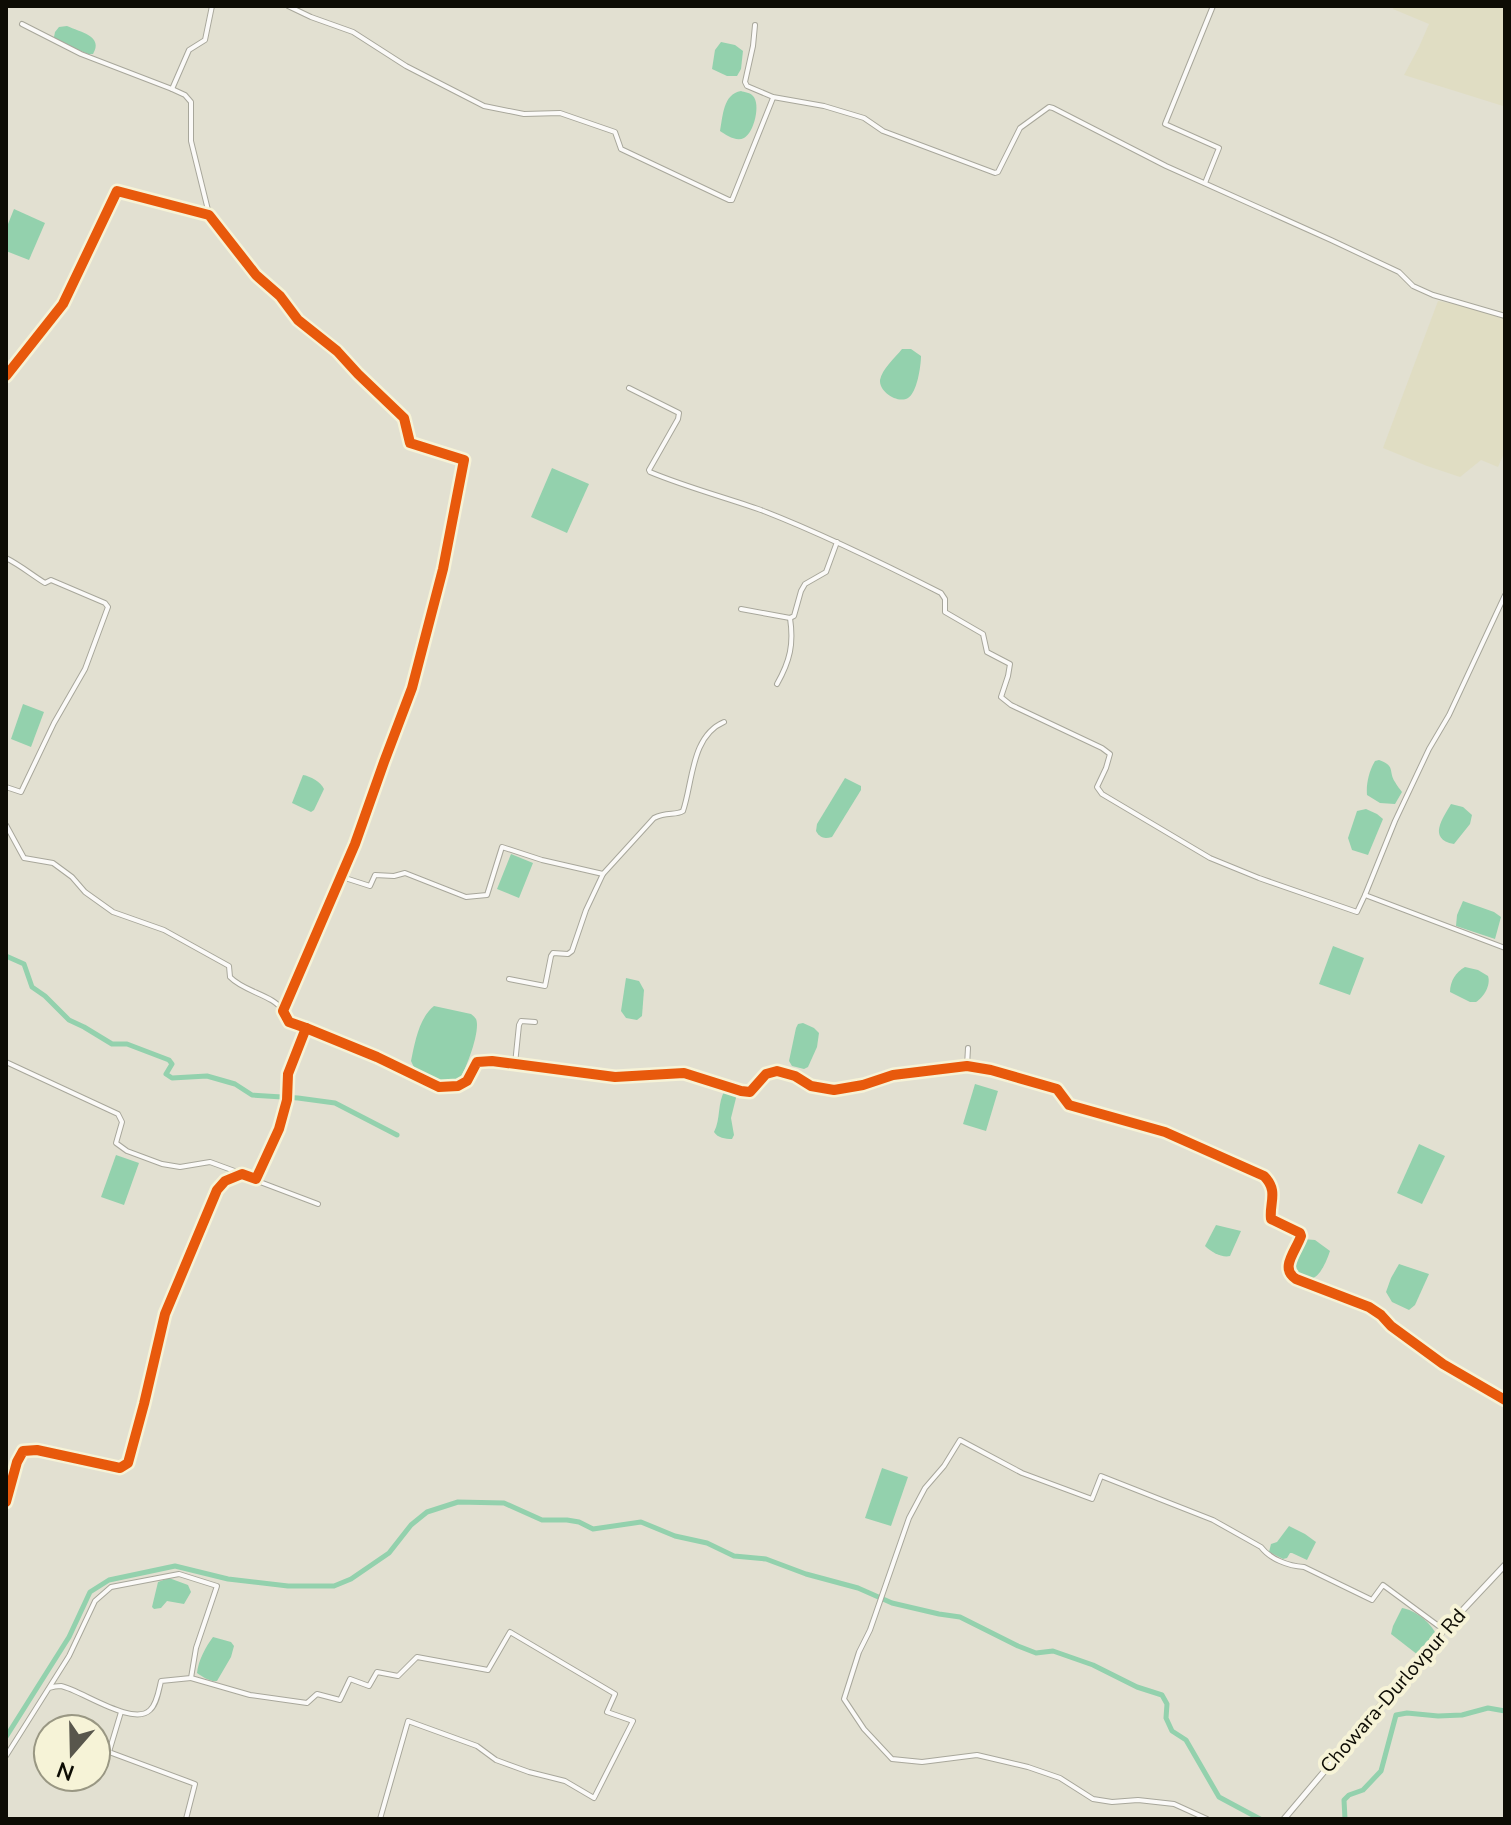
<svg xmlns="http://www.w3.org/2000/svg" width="1511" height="1825" viewBox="0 0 1511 1825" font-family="'Nunito Sans',sans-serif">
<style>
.built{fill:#e0ddc3}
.water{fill:#93d1ad}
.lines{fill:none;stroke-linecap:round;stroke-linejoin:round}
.canal{stroke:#93d1ad;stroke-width:5}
.minor-casing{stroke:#a8a79b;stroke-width:6}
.tertiary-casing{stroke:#a8a79b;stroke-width:7}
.minor{stroke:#fbfaf8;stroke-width:4}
.tertiary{stroke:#fbfaf8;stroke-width:5}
.cycleway-casing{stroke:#f6f3d7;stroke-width:15}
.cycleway{stroke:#e8590c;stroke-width:10}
.labels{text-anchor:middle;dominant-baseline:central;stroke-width:8;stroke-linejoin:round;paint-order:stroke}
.street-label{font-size:20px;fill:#0d0c04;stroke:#f6f3d7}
</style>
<rect width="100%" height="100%" fill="#e2e0d1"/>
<!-- built -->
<g class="built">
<polygon points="1394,6 1505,6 1505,93 1503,106 1404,75 1419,47 1429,24 1393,9"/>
<polygon points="1438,301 1465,306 1505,319 1505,451 1498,467 1481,460 1460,477 1427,466 1383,448"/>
</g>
<!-- water -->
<g class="water">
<path d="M 67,26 C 80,32 104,36 93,54 L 88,54 L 57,41 L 54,37 L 55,32 L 59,27 Z"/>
<polygon points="721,42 735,45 743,51 741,69 737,76 727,76 712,69 715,50"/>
<path d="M 741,91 C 744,92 751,93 753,96 C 761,104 754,133 744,138 C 736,142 726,135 720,131 C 723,116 723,94 741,91 Z"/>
<polygon points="14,209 45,223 29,260 6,251 6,229"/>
<path d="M 902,349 L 911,349 L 921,356 C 921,366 917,393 908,398 C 898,404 879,392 880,380 C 882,369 895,358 902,349 Z"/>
<polygon points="552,468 589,484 567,533 531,517"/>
<polygon points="23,704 44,712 31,747 11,739"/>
<path d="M 1379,760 C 1396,766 1388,771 1395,782 C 1397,786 1400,789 1402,792 L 1395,804 L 1380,803 L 1367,795 C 1366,784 1369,771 1375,761 Z"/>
<path d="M 303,775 C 310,776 321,782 324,789 L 314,810 L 311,812 L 292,803 Z"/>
<path d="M 845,778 L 861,786 L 861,790 L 832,837 C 824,839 820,838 816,831 L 817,824 Z"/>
<path d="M 1451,804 L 1463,807 L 1472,815 L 1470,824 L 1454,844 C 1427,839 1443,818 1451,804 Z"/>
<polygon points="1366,809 1377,814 1383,819 1368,855 1352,850 1348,838 1357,811"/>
<polygon points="511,854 533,863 519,898 497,889"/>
<polygon points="1463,901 1494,912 1501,917 1495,939 1456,926 1457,915"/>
<polygon points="1333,946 1364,958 1350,995 1319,984"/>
<path d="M 1465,967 L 1478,970 L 1488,976 C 1491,985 1484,997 1476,1002 L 1470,1002 L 1450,992 C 1450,981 1456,972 1465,967 Z"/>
<polygon points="626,978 639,981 644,990 642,1016 637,1020 626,1018 621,1011"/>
<path d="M 434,1006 L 471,1014 C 473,1016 475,1017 476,1019 C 481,1030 466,1070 459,1080 C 448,1081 428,1082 418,1073 C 415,1070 413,1065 411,1061 C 415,1042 419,1018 434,1006 Z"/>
<polygon points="803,1023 814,1028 819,1033 817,1047 808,1067 804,1069 792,1066 789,1061 796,1028 798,1024"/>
<polygon points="975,1084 998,1091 986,1131 963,1124"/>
<path d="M 725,1090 L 735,1093 L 736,1098 L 731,1118 L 734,1135 L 732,1139 C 725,1139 718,1138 714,1132 C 721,1119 717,1103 725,1090 Z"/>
<polygon points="1419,1144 1445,1156 1422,1204 1397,1193"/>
<polygon points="116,1155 139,1163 124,1205 101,1197"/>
<path d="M 1216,1225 L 1241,1231 L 1230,1256 C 1222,1258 1211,1252 1205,1246 Z"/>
<path d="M 1303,1239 L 1315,1240 L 1330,1251 C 1324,1269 1313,1292 1293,1271 Z"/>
<polygon points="1399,1264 1429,1274 1415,1305 1409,1310 1392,1302 1386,1292 1391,1278"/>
<polygon points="882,1468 908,1477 891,1526 865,1518"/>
<polygon points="1289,1526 1305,1534 1316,1542 1307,1560 1292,1553 1290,1553 1287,1558 1283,1559 1269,1552 1271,1544 1277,1542"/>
<polygon points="169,1578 188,1585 191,1592 184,1604 167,1601 161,1608 154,1609 152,1607 158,1582"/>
<path d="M 1402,1608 C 1415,1610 1430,1622 1436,1634 L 1418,1655 L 1391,1634 L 1393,1626 Z"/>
<path d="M 213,1637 L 231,1642 L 234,1646 L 231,1657 L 217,1681 C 210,1682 203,1677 197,1673 C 198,1661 206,1646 213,1637 Z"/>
</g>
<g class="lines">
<!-- canal -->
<g class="canal">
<polyline points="6,956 24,964 32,987 45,996 69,1020 84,1027 112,1044 127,1044 169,1060 172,1064 166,1074 172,1078 207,1076 235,1084 252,1095 298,1098 335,1103 397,1135"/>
<polyline points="6,1737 69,1637 90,1592 109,1580 175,1566 228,1579 288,1586 334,1586 351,1579 389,1553 411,1525 427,1512 458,1502 504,1503 542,1520 567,1520 579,1522 593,1529 641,1522 675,1536 707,1543 734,1556 766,1559 806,1574 858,1588 892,1603 939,1614 960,1617 1018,1646 1036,1653 1053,1651 1093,1665 1137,1687 1162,1695 1167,1704 1166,1718 1172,1731 1186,1740 1219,1797 1260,1819"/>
<polyline points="1345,1819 1344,1800 1349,1795 1363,1790 1381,1771 1396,1715 1407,1713 1438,1716 1462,1715 1488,1708 1505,1711"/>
</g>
<defs>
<g id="minor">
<polyline points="288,6 311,17 353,32 406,66 484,106 524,114 560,113 615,132 621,149 729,200 732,200 773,98"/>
<polyline points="22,24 81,54 172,89 185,95 191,102 191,141 209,214"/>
<polyline points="755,25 753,46 745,82 747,86 773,97 824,106 864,118 883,131 995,173 998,172 1020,128 1049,107 1053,108 1166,166 1331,240 1399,272 1413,286 1433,295 1505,316"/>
<polyline points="172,89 189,50 205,40 212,6"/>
<polyline points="1205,183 1219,148 1165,124 1213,6"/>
<polyline points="6,376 63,304 117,191 209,215 256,275 280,296 298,320 337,351 358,374 404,418 410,443 464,460 443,569 412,688 384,762 355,844 283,1011 289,1022 306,1028"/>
<path d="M 629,388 L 679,413 L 678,419 L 649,470 L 650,472 C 686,487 724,497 761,510 C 823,534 882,563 941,593 L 945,599 L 945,612 L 983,634 L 987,652 L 1010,664 L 1008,676 L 1001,697 L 1011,705 L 1102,748 L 1110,754 L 1106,768 L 1097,787 L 1102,794 L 1210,858 L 1259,878 L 1357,912 L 1365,895 L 1505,948"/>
<path d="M 6,558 C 20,565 32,575 45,583 L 51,580 L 105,603 L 108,607 L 85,669 L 54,723 L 21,792 L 6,787"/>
<polyline points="741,609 790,618 794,616 801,591 805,584 826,572 837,542"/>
<path d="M 777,684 C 790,661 794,644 790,618"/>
<path d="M 6,825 L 24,858 L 53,863 L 72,877 L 85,892 L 113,912 L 164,930 L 229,966 L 230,977 C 244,992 274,995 283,1011"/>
<path d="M 342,877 L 370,886 L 375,875 L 394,876 L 405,873 L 466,897 L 487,895 L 502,847 L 542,860 L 603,874 L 654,818 C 667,811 675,816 683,811 C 693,782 691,736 724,722"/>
<polyline points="1365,895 1395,821 1429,749 1449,715 1505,595"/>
<polyline points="509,979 545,986 551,956 553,953 568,954 572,951 586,910 603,874"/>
<polyline points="6,1062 118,1114 122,1122 116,1143 127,1151 162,1164 180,1167 210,1162 240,1173"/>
<polyline points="515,1064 519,1025 521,1021 535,1022"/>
<polyline points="967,1066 968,1048"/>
<polyline points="256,1179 260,1182 318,1204"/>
<path d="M 6,1502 L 17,1462 L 23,1451 L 37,1450 L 120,1468 L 128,1463 L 144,1404 L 165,1314 L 217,1190 L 225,1181 L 242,1174 L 256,1179 L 279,1129 L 287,1100 L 288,1074 L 306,1028 L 377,1057 L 439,1087 L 458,1086 L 467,1081 L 477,1062 L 492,1061 L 615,1077 L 684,1073 L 741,1091 L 750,1092 L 766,1074 L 777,1071 L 795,1076 L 811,1086 L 834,1090 L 863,1085 L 893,1075 L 967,1066 L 991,1070 L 1057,1089 L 1069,1105 L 1165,1132 L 1264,1176 C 1279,1191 1269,1203 1271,1219 L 1300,1233 L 1301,1236 C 1296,1251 1279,1268 1296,1279 L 1369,1307 L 1381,1315 L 1391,1326 L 1443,1364 L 1505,1400"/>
<polyline points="191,1678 250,1695 307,1703 317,1694 340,1700 350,1679 369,1686 377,1672 398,1676 417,1657 488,1670 510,1632 615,1694 607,1712 633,1721 594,1798 565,1781 529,1772 496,1760 477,1746 408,1721 380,1819"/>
<polyline points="121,1712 109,1752 195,1784 186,1819"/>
<path d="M 6,1756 L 69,1656 L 95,1601 L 111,1587 L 179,1574 L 217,1586 L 196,1648 L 191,1678 L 161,1681 C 159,1689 157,1704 150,1710 C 133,1727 81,1690 61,1686 C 58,1686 52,1687 49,1688"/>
<path d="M 1207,1819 L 1174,1804 L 1138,1800 L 1112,1802 L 1093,1799 L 1060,1778 L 1028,1767 L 977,1755 L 922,1762 L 892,1759 L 864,1729 L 844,1699 L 859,1652 L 870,1630 L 909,1518 L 925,1488 L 944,1466 L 960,1440 L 1022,1473 L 1092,1499 L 1101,1476 L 1213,1520 L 1261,1547 C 1270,1559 1288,1566 1304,1567 L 1372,1600 L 1383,1585 L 1444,1630"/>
</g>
<polyline id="tertiary" points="1284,1819 1444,1630 1505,1565"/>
</defs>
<!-- minor casing -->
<use href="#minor" class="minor-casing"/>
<!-- tertiary casing -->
<use href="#tertiary" class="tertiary-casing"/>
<!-- minor -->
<use href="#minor" class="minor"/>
<!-- tertiary -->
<use href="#tertiary" class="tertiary"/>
<defs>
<g id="cycleway">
<polyline points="6,376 63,304 117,191 209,215 256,275 280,296 298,320 337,351 358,374 404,418 410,443 464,460 443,569 412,688 384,762 355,844 283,1011 289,1022 306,1028"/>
<path d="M 6,1502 L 17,1462 L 23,1451 L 37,1450 L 120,1468 L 128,1463 L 144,1404 L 165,1314 L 217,1190 L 225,1181 L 242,1174 L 256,1179 L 279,1129 L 287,1100 L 288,1074 L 306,1028 L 377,1057 L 439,1087 L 458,1086 L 467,1081 L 477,1062 L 492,1061 L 615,1077 L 684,1073 L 741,1091 L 750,1092 L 766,1074 L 777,1071 L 795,1076 L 811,1086 L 834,1090 L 863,1085 L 893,1075 L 967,1066 L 991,1070 L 1057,1089 L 1069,1105 L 1165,1132 L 1264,1176 C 1279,1191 1269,1203 1271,1219 L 1300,1233 L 1301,1236 C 1296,1251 1279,1268 1296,1279 L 1369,1307 L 1381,1315 L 1391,1326 L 1443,1364 L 1505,1400"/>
</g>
</defs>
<!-- cycleway casing -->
<use href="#cycleway" class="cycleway-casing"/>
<!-- cycleway -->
<use href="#cycleway" class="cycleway"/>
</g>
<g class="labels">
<!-- street labels -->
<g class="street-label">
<text transform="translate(1393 1691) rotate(-49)">Chowara-Durlovpur Rd</text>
</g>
</g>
<!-- border -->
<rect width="1511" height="1825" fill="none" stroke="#0d0c04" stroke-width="16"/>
<!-- north arrow -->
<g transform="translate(72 1753) rotate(200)"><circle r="38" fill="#f6f3d7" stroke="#999783" stroke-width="2"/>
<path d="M0-6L14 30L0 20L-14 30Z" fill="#58564c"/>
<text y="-12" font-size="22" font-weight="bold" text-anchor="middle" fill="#0d0c04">N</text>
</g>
</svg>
